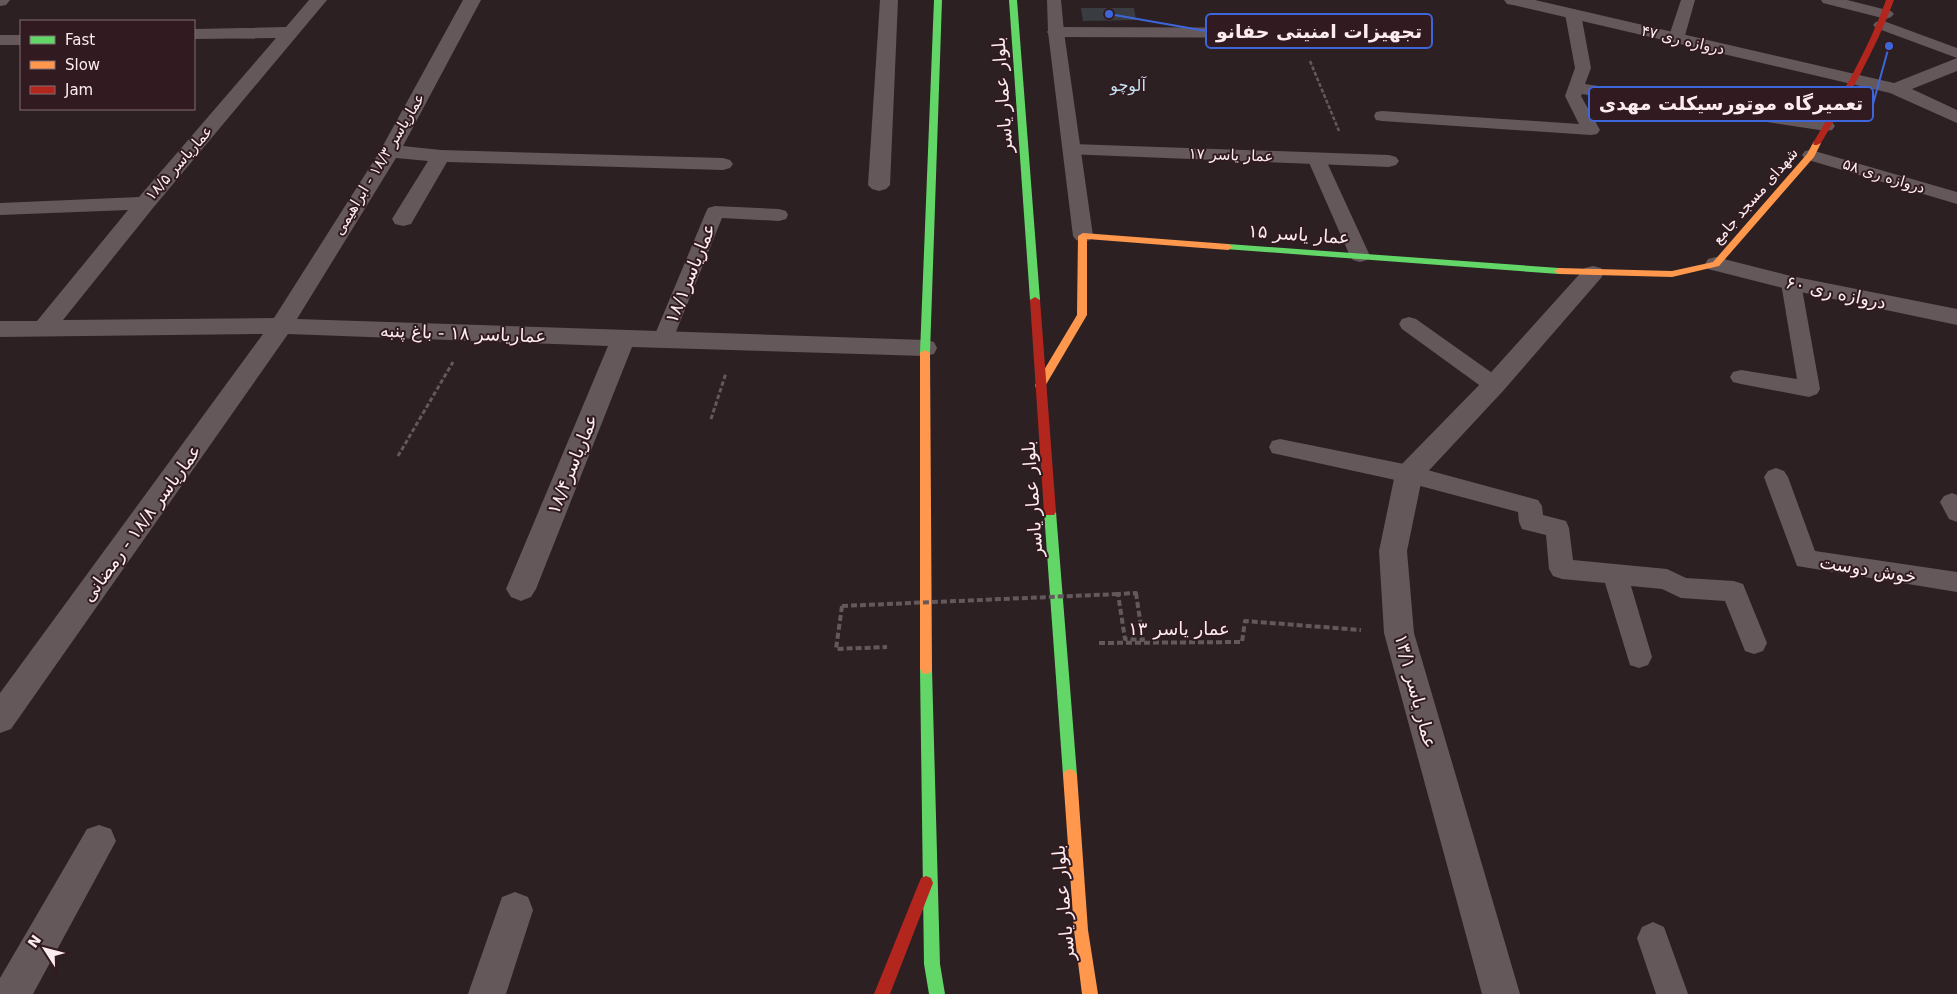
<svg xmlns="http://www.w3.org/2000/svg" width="1957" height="994" viewBox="0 0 1957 994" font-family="'DejaVu Sans',Cairo,sans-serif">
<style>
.building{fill:#393c40}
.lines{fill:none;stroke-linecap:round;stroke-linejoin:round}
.path-far2{stroke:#63585b;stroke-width:2.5;stroke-dasharray:4 2;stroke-linecap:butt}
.path-far1{stroke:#63585b;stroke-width:3;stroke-dasharray:4.5 2.5;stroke-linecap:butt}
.path{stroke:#63585b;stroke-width:4;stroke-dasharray:6 3;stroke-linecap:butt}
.lane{fill:#64585a;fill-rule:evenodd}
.street{fill:#64585a;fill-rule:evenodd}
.fast{fill:#63d668;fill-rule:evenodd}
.slow{fill:#ff974d;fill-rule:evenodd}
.jam{fill:#b3261e;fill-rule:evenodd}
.path-bridge{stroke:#63585b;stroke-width:4;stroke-dasharray:6 3;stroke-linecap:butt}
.labels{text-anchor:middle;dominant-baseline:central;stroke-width:4;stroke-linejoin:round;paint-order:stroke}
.far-street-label{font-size:15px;fill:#fcecef;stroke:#311b20}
.far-neighbourhood-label{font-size:16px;fill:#c5e4f5;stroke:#311b20}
.street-label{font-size:18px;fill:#fcecef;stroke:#311b20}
.leader{fill:none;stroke:#3e66db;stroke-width:2}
.callout-dot{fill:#3e66db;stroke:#311b20;stroke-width:2}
.callout{fill:#311b20;stroke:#3e66db;stroke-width:2}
.callout-label{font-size:19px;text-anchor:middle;font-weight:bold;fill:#fcecef}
</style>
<rect width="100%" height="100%" fill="#2c2023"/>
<!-- building -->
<polygon class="building" points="1081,8 1134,8 1136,20 1083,21"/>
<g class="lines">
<!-- path-far2 -->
<polyline class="path-far2" points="1310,61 1339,131"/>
<!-- path-far1 -->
<g class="path-far1">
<polyline points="711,419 726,373"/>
<polyline points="398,456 453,362"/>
</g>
<!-- path -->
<g class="path">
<polygon points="1136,593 1143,640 1125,639 1118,594"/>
<polyline points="842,606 836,649 887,647"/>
<polyline points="1099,643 1242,642 1245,621 1361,630"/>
</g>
<!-- lane -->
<g class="lane">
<polygon points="1047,0 1061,0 1064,32 1093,236 1090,240 1083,242 1076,240 1073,236 1048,32"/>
<polygon points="1681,0 1695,0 1684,39 1682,42 1670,42 1668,39"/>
<polygon points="1821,0 1847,0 1891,11 1894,14 1891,17 1886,19 1823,3"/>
<polygon points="1573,9 1578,11 1581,14 1591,68 1585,84 1826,121 1832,122 1835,126 1832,130 1826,131 1582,94 1581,96 1600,130 1597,134 1591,135 1382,121 1376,120 1374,116 1376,112 1382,111 1579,124 1565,96 1575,68 1565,14 1568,11"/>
<polygon points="1881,20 1957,48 1957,58 1876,28 1873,25 1876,22"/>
<polygon points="1811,150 1957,192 1957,204 1805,159 1802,155 1805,151"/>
<polygon points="1316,153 1322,154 1325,158 1370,256 1367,260 1360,262 1353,260 1350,256 1307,158 1310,154"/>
<polygon points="715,206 779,209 786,211 788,215 786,219 779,221 722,218 673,339 670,344 663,346 656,344 653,339 706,212 708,208"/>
<polygon points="1791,277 1798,279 1801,283 1820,389 1817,394 1809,397 1741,384 1733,382 1730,377 1733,372 1741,370 1797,379 1781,283 1784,279"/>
<polygon points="1409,317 1416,319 1502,380 1505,385 1502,390 1494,393 1486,390 1402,329 1399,324 1402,319"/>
<polygon points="1280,439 1409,465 1538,500 1542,506 1543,515 1566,521 1569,528 1573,560 1667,569 1686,578 1734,581 1743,584 1767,643 1763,651 1754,654 1745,651 1725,601 1681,598 1662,589 1631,586 1652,657 1648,665 1639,668 1630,665 1605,583 1562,579 1553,576 1549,569 1546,535 1522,529 1519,522 1518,512 1409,483 1272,453 1269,447 1272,441"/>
<polygon points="1776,468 1784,471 1788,477 1815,551 1957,572 1957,592 1797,566 1764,477 1768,471"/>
<polygon points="1952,493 1957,495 1957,522 1949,519 1940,502 1944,496"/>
<polygon points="1653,922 1664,927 1688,994 1656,994 1637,938 1642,927"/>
</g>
<!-- street -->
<g class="street">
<polygon points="0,0 10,0 6,5 0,6"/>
<polygon points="309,0 327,0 153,208 63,320 274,318 380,151 463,0 481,0 403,146 441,150 723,158 730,160 733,164 730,168 723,170 447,162 411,224 403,226 395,224 392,219 428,161 396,158 297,319 925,340 934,342 937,348 934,354 925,356 632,347 536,589 531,597 521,601 511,597 506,589 608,346 288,334 11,729 0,733 0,693 263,334 0,337 0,321 37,321 128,210 0,215 0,203 139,197 276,38 194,39 194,29 286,27"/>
<polygon points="880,0 898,0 890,185 886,189 879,191 872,189 868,185"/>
<polygon points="1504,0 1535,0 1894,83 1957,58 1957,71 1912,89 1957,110 1957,123 1890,93 1513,5 1507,4"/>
<polygon points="1056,27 1365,28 1371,29 1374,33 1371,37 1365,38 1056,37 1050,36 1047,32 1050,28"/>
<rect x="0" y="35" width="21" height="10"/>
<polygon points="1073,144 1389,155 1396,157 1399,161 1396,165 1389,167 1066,154 1063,150 1066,146"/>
<polygon points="1716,257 1791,276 1957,309 1957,325 1791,290 1708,269 1705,264 1708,259"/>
<polygon points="1593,266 1601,268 1604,273 1601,278 1503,391 1422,478 1407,551 1414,633 1520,994 1482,994 1384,633 1379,551 1395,474 1399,467 1485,379 1585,268"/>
<polygon points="99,825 111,829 116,841 33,994 0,994 0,978 87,829"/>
<polygon points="515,892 528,897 533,910 506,994 468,994 502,897"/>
</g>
<!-- fast -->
<g class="fast">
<polygon points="934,0 942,0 930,353 925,356 920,353"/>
<polygon points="1009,0 1017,0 1040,300 1035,303 1030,300"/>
<polygon points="1228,244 1559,268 1564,271 1559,274 1225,249 1225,245"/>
<polygon points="1050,508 1054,509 1056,512 1077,775 1075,779 1070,781 1065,779 1063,775 1044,512 1046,509"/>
<polygon points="926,664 930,665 932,669 940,964 945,994 929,994 924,964 920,669 922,665"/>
</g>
<!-- slow -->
<g class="slow">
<polygon points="1814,141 1817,141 1821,143 1814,157 1719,266 1672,277 1559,274 1554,271 1559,268 1672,271 1713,262 1807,154"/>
<polygon points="1083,233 1228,244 1233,247 1228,250 1087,239 1087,315 1044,388 1036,388 1035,385 1077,315 1078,236"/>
<polygon points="925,350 930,353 932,669 930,673 926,674 922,673 920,669 920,353"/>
<polygon points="1070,769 1075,771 1077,775 1088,930 1098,994 1082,994 1074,930 1063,775 1065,771"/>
</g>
<!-- jam -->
<g class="jam">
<path d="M 1886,0 L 1894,0 C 1875,51 1848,97 1821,143 L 1817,145 L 1814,145 L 1813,143 C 1840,97 1868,51 1886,0 Z"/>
<polygon points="1035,297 1040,300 1056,512 1054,515 1046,515 1044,512 1030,300"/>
<polygon points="926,876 931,878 933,883 890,994 874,994 921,878"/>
</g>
<!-- path-bridge -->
<polyline class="path-bridge" points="842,606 1118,594"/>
</g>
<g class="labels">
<!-- far-street labels -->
<g class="far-street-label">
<text transform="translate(1683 40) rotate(13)">دروازه ری ۴۷</text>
<text transform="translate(1231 155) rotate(2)">عمار یاسر ۱۷</text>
<text transform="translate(179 163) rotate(-49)">عماریاسر ۱۸/۵</text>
<text transform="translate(379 164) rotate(-59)">عماریاسر ۱۸/۳ - ابراهیمی</text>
<text transform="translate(1884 176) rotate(17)">دروازه ری ۵۸</text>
<text transform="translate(1755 196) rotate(-49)">شهدای مسجد جامع</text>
</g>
<!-- far-neighbourhood labels -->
<g class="far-neighbourhood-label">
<text x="1128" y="85">آلوچو</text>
</g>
<!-- street labels -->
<g class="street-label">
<text transform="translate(1002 95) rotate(-94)">بلوار عمار یاسر</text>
<text transform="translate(1299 234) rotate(4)">عمار یاسر ۱۵</text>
<text transform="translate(690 273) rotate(-68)">عماریاسر۱۸/۱</text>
<text transform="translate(1836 292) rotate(12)">دروازه ری ۶۰</text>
<text transform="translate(463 333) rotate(2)">عماریاسر ۱۸ - باغ پنبه</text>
<text transform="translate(572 464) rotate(-68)">عماریاسر۱۸/۴</text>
<text transform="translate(1032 499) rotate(-94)">بلوار عمار یاسر</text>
<text transform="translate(141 523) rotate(-54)">عماریاسر ۱۸/۸ - رمضانی</text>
<text transform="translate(1868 569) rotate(9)">خوش دوست</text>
<text x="1179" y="628">عمار یاسر ۱۳</text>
<text transform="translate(1416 691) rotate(75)">عمار یاسر ۱۳/۱</text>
<text transform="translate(1063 903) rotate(-95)">بلوار عمار یاسر</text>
</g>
</g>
<!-- callouts -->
<path class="leader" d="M1109 14L1206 31M1889 46L1873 104"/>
<g class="callout-dot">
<circle cx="1109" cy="14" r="5"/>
<circle cx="1889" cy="46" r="5"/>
</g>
<g class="callout">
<rect x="1206" y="14" width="226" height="34" rx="5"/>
<rect x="1589" y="87" width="284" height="34" rx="5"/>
</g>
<g class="callout-label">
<text x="1319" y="38">تجهیزات امنیتی حفانو</text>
<text x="1731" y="110">تعمیرگاه موتورسیکلت مهدی</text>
</g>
<!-- legend -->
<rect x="20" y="20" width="175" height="90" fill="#311b20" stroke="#826f73"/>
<rect x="30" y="36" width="25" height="8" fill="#63d668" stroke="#826f73"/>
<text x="65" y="45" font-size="15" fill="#fcecef">Fast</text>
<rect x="30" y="61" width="25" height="8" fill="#ff974d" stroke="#826f73"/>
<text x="65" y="70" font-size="15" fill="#fcecef">Slow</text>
<rect x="30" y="86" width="25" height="8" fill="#b3261e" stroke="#826f73"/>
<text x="65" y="95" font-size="15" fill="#fcecef">Jam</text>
<!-- north arrow -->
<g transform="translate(45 949) rotate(306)" stroke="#311b20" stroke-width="4" paint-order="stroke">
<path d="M0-4L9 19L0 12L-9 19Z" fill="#fcecef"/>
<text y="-8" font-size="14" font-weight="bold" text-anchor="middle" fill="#fcecef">N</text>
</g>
</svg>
